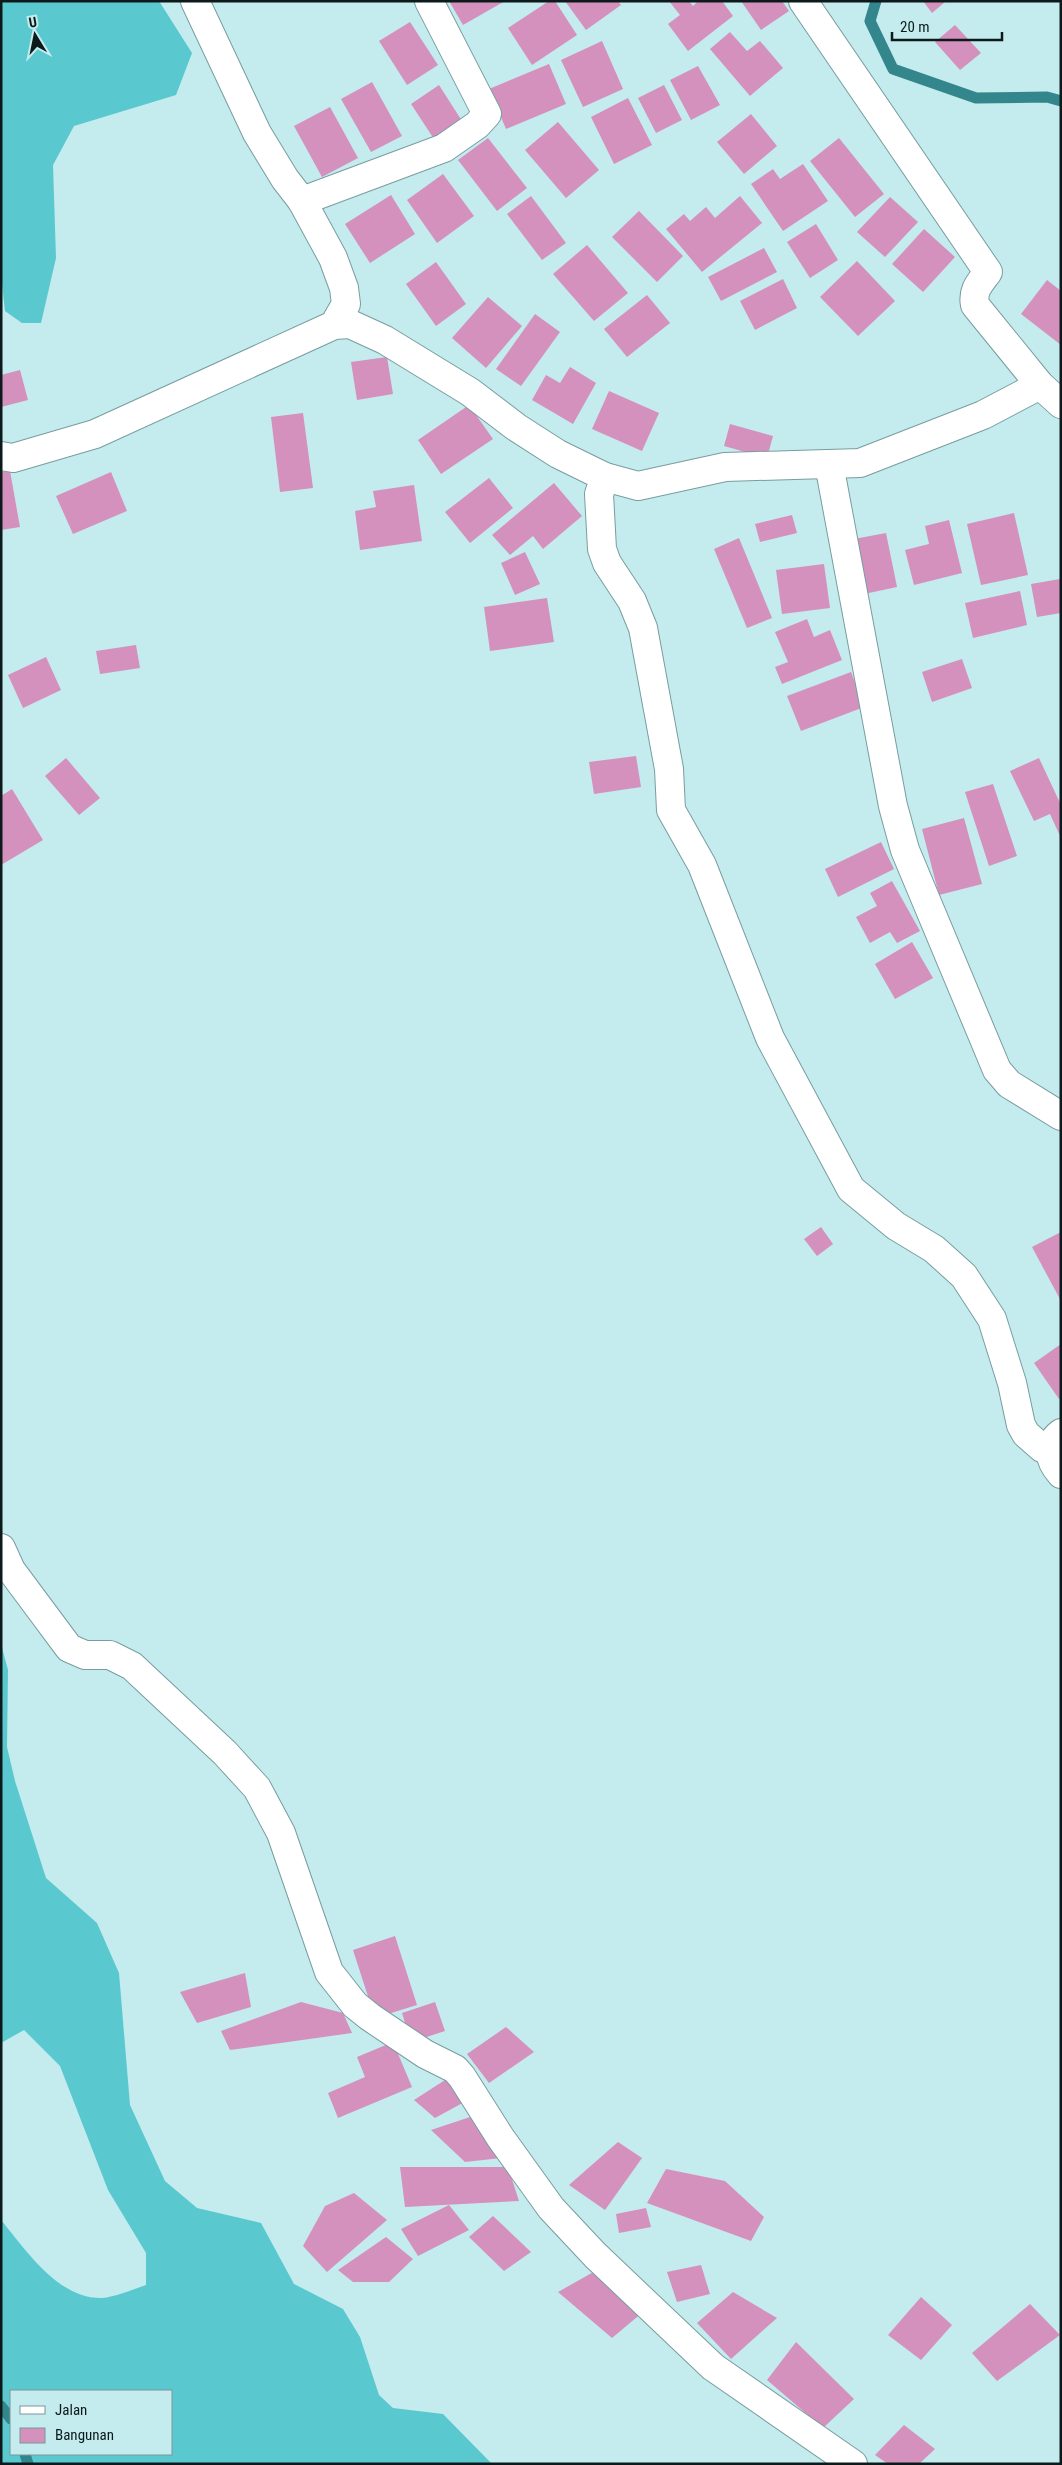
<svg xmlns="http://www.w3.org/2000/svg" width="1062" height="2465" viewBox="0 0 1062 2465" font-family="'Roboto Condensed',sans-serif">
<style>
.forest{fill:#5ac8cf;fill-rule:evenodd}
.lines{fill:none;stroke-linecap:round;stroke-linejoin:round}
.stream{stroke:#33868b;stroke-width:11}
.building{fill:#d591bd}
.minor-casing{stroke:#789d9f;stroke-width:30}
.minor{stroke:#fff;stroke-width:28}
</style>
<rect width="100%" height="100%" fill="#c4ebed"/>
<!-- forest -->
<g class="forest">
<polygon points="1,1 159,1 192,53 176,95 74,126 53,165 56,258 41,323 22,323 5,311 1,275"/>
<path d="M 1,1644 L 8,1670 L 7,1747 L 15,1781 L 46,1878 L 97,1923 L 119,1973 L 130,2105 L 165,2181 L 197,2208 L 261,2223 L 294,2284 L 343,2309 L 360,2337 L 379,2395 L 393,2408 L 443,2414 L 492,2464 L 1,2464 L 1,2220 C 26,2250 58,2299 102,2298 C 115,2297 134,2289 146,2285 L 146,2253 L 108,2190 L 60,2066 L 24,2030 L 1,2043 ZM 11,2391 L 171,2391 L 171,2454 L 11,2454 Z"/>
</g>
<g class="lines">
<!-- stream -->
<g class="stream">
<polyline points="876,1 870,21 893,69 976,98 1047,97 1061,101"/>
<polyline points="1,2406 11,2419"/>
<polyline points="25,2454 28,2464"/>
</g>
</g>
<!-- building -->
<g class="building">
<polygon points="449,1 505,1 463,25"/>
<polygon points="549,1 555,1 577,35 532,65 508,28"/>
<polygon points="565,1 618,1 621,5 586,30"/>
<polygon points="669,1 689,1 693,6 698,1 722,1 733,16 688,51 668,24 680,15"/>
<polygon points="741,1 782,1 789,11 761,30"/>
<polygon points="923,1 944,1 945,2 932,13"/>
<polygon points="410,22 438,65 407,85 379,41"/>
<polygon points="955,25 981,53 960,70 935,42"/>
<polygon points="730,32 747,51 760,41 783,68 750,96 710,49"/>
<polygon points="602,41 623,89 583,107 561,60"/>
<polygon points="549,64 566,104 506,129 489,89"/>
<polygon points="698,66 720,105 691,120 670,80"/>
<polygon points="372,82 402,136 371,152 341,99"/>
<polygon points="439,85 462,121 434,139 411,104"/>
<polygon points="664,85 682,120 656,133 638,98"/>
<polygon points="628,98 652,145 614,164 591,117"/>
<polygon points="330,107 358,158 322,177 294,126"/>
<polygon points="751,114 777,146 744,174 717,142"/>
<polygon points="558,122 599,170 566,198 525,150"/>
<polygon points="488,138 527,188 497,211 458,160"/>
<polygon points="839,138 884,194 855,217 810,161"/>
<polygon points="803,164 828,201 783,231 751,184 773,169 780,179"/>
<polygon points="443,174 474,216 437,243 407,200"/>
<polygon points="391,195 415,234 370,263 345,224"/>
<polygon points="531,196 566,243 542,260 507,214"/>
<polygon points="740,196 762,223 702,272 666,229 684,214 690,221 706,207 715,218"/>
<polygon points="890,197 918,222 885,257 857,232"/>
<polygon points="639,211 683,256 657,282 612,237"/>
<polygon points="816,224 838,260 810,278 787,242"/>
<polygon points="924,229 955,257 923,292 892,264"/>
<polygon points="587,245 628,293 594,321 553,274"/>
<polygon points="764,248 777,272 721,301 708,277"/>
<polygon points="857,261 895,301 858,336 820,297"/>
<polygon points="436,262 466,304 436,326 406,284"/>
<polygon points="783,279 797,308 755,330 740,301"/>
<polygon points="1047,280 1061,291 1061,345 1021,314"/>
<polygon points="647,295 670,323 627,357 604,329"/>
<polygon points="488,297 522,326 486,368 452,338"/>
<polygon points="535,314 560,332 521,386 496,369"/>
<polygon points="387,357 393,394 357,400 351,362"/>
<polygon points="570,367 596,383 573,424 532,400 546,375 560,383"/>
<polygon points="20,370 28,400 1,407 1,375"/>
<polygon points="609,391 659,413 642,451 592,429"/>
<polygon points="469,405 493,439 441,474 418,440"/>
<polygon points="303,413 313,488 280,492 271,417"/>
<polygon points="730,424 773,436 767,458 724,446"/>
<polygon points="10,471 20,527 1,530 1,472"/>
<polygon points="111,472 127,511 73,534 56,496"/>
<polygon points="489,478 513,508 470,543 445,512"/>
<polygon points="554,483 582,516 543,549 533,536 510,555 492,535"/>
<polygon points="414,485 422,541 360,550 355,511 376,507 373,491"/>
<polygon points="1014,513 1028,575 981,585 967,524"/>
<polygon points="792,515 797,533 760,542 755,524"/>
<polygon points="949,520 962,573 914,585 905,550 929,544 925,526"/>
<polygon points="886,533 897,587 864,594 854,539"/>
<polygon points="739,538 772,618 747,628 714,549"/>
<polygon points="525,552 540,584 515,595 501,563"/>
<polygon points="824,564 830,608 782,614 776,570"/>
<polygon points="1060,579 1061,613 1037,617 1031,584"/>
<polygon points="1020,591 1027,625 973,638 965,603"/>
<polygon points="547,598 554,642 490,651 484,607"/>
<polygon points="807,619 814,637 830,630 842,660 782,684 775,667 788,662 775,632"/>
<polygon points="136,645 140,668 100,674 96,651"/>
<polygon points="46,657 61,690 23,708 8,675"/>
<polygon points="962,659 972,688 932,702 922,672"/>
<polygon points="851,672 864,707 801,731 787,696"/>
<polygon points="636,756 641,787 594,794 589,762"/>
<polygon points="66,758 100,798 79,815 45,776"/>
<polygon points="1039,758 1061,805 1061,838 1050,814 1034,821 1010,771"/>
<polygon points="993,784 1017,856 989,866 965,792"/>
<polygon points="12,789 43,840 1,865 1,796"/>
<polygon points="964,818 982,884 939,895 922,829"/>
<polygon points="881,842 894,869 838,897 825,869"/>
<polygon points="892,881 920,931 897,943 890,932 870,943 856,917 877,906 870,893"/>
<polygon points="912,942 933,978 895,999 875,964"/>
<polygon points="821,1227 833,1244 817,1256 804,1239"/>
<polygon points="1061,1232 1061,1301 1032,1247"/>
<polygon points="1061,1344 1061,1398 1059,1399 1034,1363"/>
<polygon points="395,1936 417,2005 375,2018 353,1950"/>
<polygon points="245,1973 251,2007 197,2023 180,1992"/>
<polygon points="301,2002 343,2013 352,2033 230,2050 221,2031"/>
<polygon points="435,2002 445,2031 411,2042 402,2013"/>
<polygon points="506,2027 534,2052 489,2083 467,2054"/>
<polygon points="393,2042 412,2087 338,2118 328,2093 365,2077 357,2057"/>
<polygon points="445,2080 468,2100 435,2118 414,2100"/>
<polygon points="479,2114 501,2158 465,2162 431,2130"/>
<polygon points="618,2142 642,2158 605,2210 569,2185"/>
<polygon points="400,2167 508,2167 519,2201 405,2207"/>
<polygon points="666,2169 725,2181 764,2217 751,2241 647,2203"/>
<polygon points="354,2193 387,2220 327,2272 303,2246 325,2206"/>
<polygon points="449,2205 469,2230 418,2256 401,2229"/>
<polygon points="646,2208 651,2227 619,2233 616,2214"/>
<polygon points="493,2216 531,2252 504,2271 469,2237"/>
<polygon points="386,2237 413,2259 389,2282 353,2282 338,2270"/>
<polygon points="701,2265 710,2294 677,2302 667,2272"/>
<polygon points="597,2270 643,2312 612,2338 558,2292"/>
<polygon points="733,2292 777,2318 731,2359 697,2323"/>
<polygon points="921,2297 952,2325 921,2360 888,2335"/>
<polygon points="1030,2304 1060,2335 997,2381 972,2353"/>
<polygon points="796,2342 854,2399 823,2428 767,2380"/>
<polygon points="904,2425 935,2449 919,2464 888,2464 875,2455"/>
</g>
<g class="lines">
<defs>
<g id="minor">
<polyline points="195,1 257,133 285,179 302,201 333,258 344,288 346,304 334,325"/>
<path d="M 803,1 L 988,272 C 980,283 972,290 975,305 L 1040,385 L 1061,404"/>
<polyline points="302,201 444,148 477,125 487,114 429,1"/>
<polyline points="1,456 13,458 95,434 334,325 350,324 385,340 470,392 516,427 558,454 605,477 638,486 725,467 860,463 983,415 1040,385"/>
<polyline points="829,464 893,806 905,850 997,1070 1009,1084 1061,1116"/>
<polyline points="605,477 599,494 602,549 607,563 632,601 643,628 669,769 671,810 702,865 770,1038 851,1189 896,1226 934,1249 964,1276 992,1319 1012,1383 1021,1425 1026,1434 1042,1448 1050,1447"/>
<path d="M 1061,1433 C 1045,1446 1049,1460 1061,1474"/>
<polyline points="1,1548 11,1570 69,1648 85,1655 110,1655 132,1666 225,1753 257,1788 281,1833 329,1972 355,2005 370,2017 425,2054 455,2069 462,2077 500,2137 551,2208 595,2255 713,2367 853,2464"/>
</g>
</defs>
<!-- minor casing -->
<use href="#minor" class="minor-casing"/>
<!-- minor -->
<use href="#minor" class="minor"/>
</g>
<!-- border -->
<rect width="1062" height="2465" fill="none" stroke="#0c1a1b" stroke-width="5"/>
<!-- legend -->
<rect x="10" y="2390" width="162" height="65" fill="#c4ebed" stroke="#7a9799"/>
<rect x="20" y="2406" width="25" height="8" fill="#ffffff" stroke="#7a9799"/>
<text x="55" y="2415" font-size="15" fill="#0c1a1b">Jalan</text>
<rect x="20" y="2428" width="25" height="15" fill="#d591bd" stroke="#7a9799"/>
<text x="55" y="2440" font-size="15" fill="#0c1a1b">Bangunan</text>
<!-- north arrow -->
<g transform="translate(35 35) rotate(350)" stroke="#c4ebed" stroke-width="4" paint-order="stroke">
<path d="M0-4L9 19L0 12L-9 19Z" fill="#0c1a1b"/>
<text y="-8" font-size="14" font-weight="bold" text-anchor="middle" fill="#0c1a1b">U</text>
</g>
<!-- scale -->
<path d="M892 32v8h110v-8" fill="none" stroke="#0c1a1b" stroke-width="2.5"/>
<text x="900" y="32" font-size="15" fill="#0c1a1b" stroke="#c4ebed" stroke-width="4" paint-order="stroke">20 m</text>
</svg>
